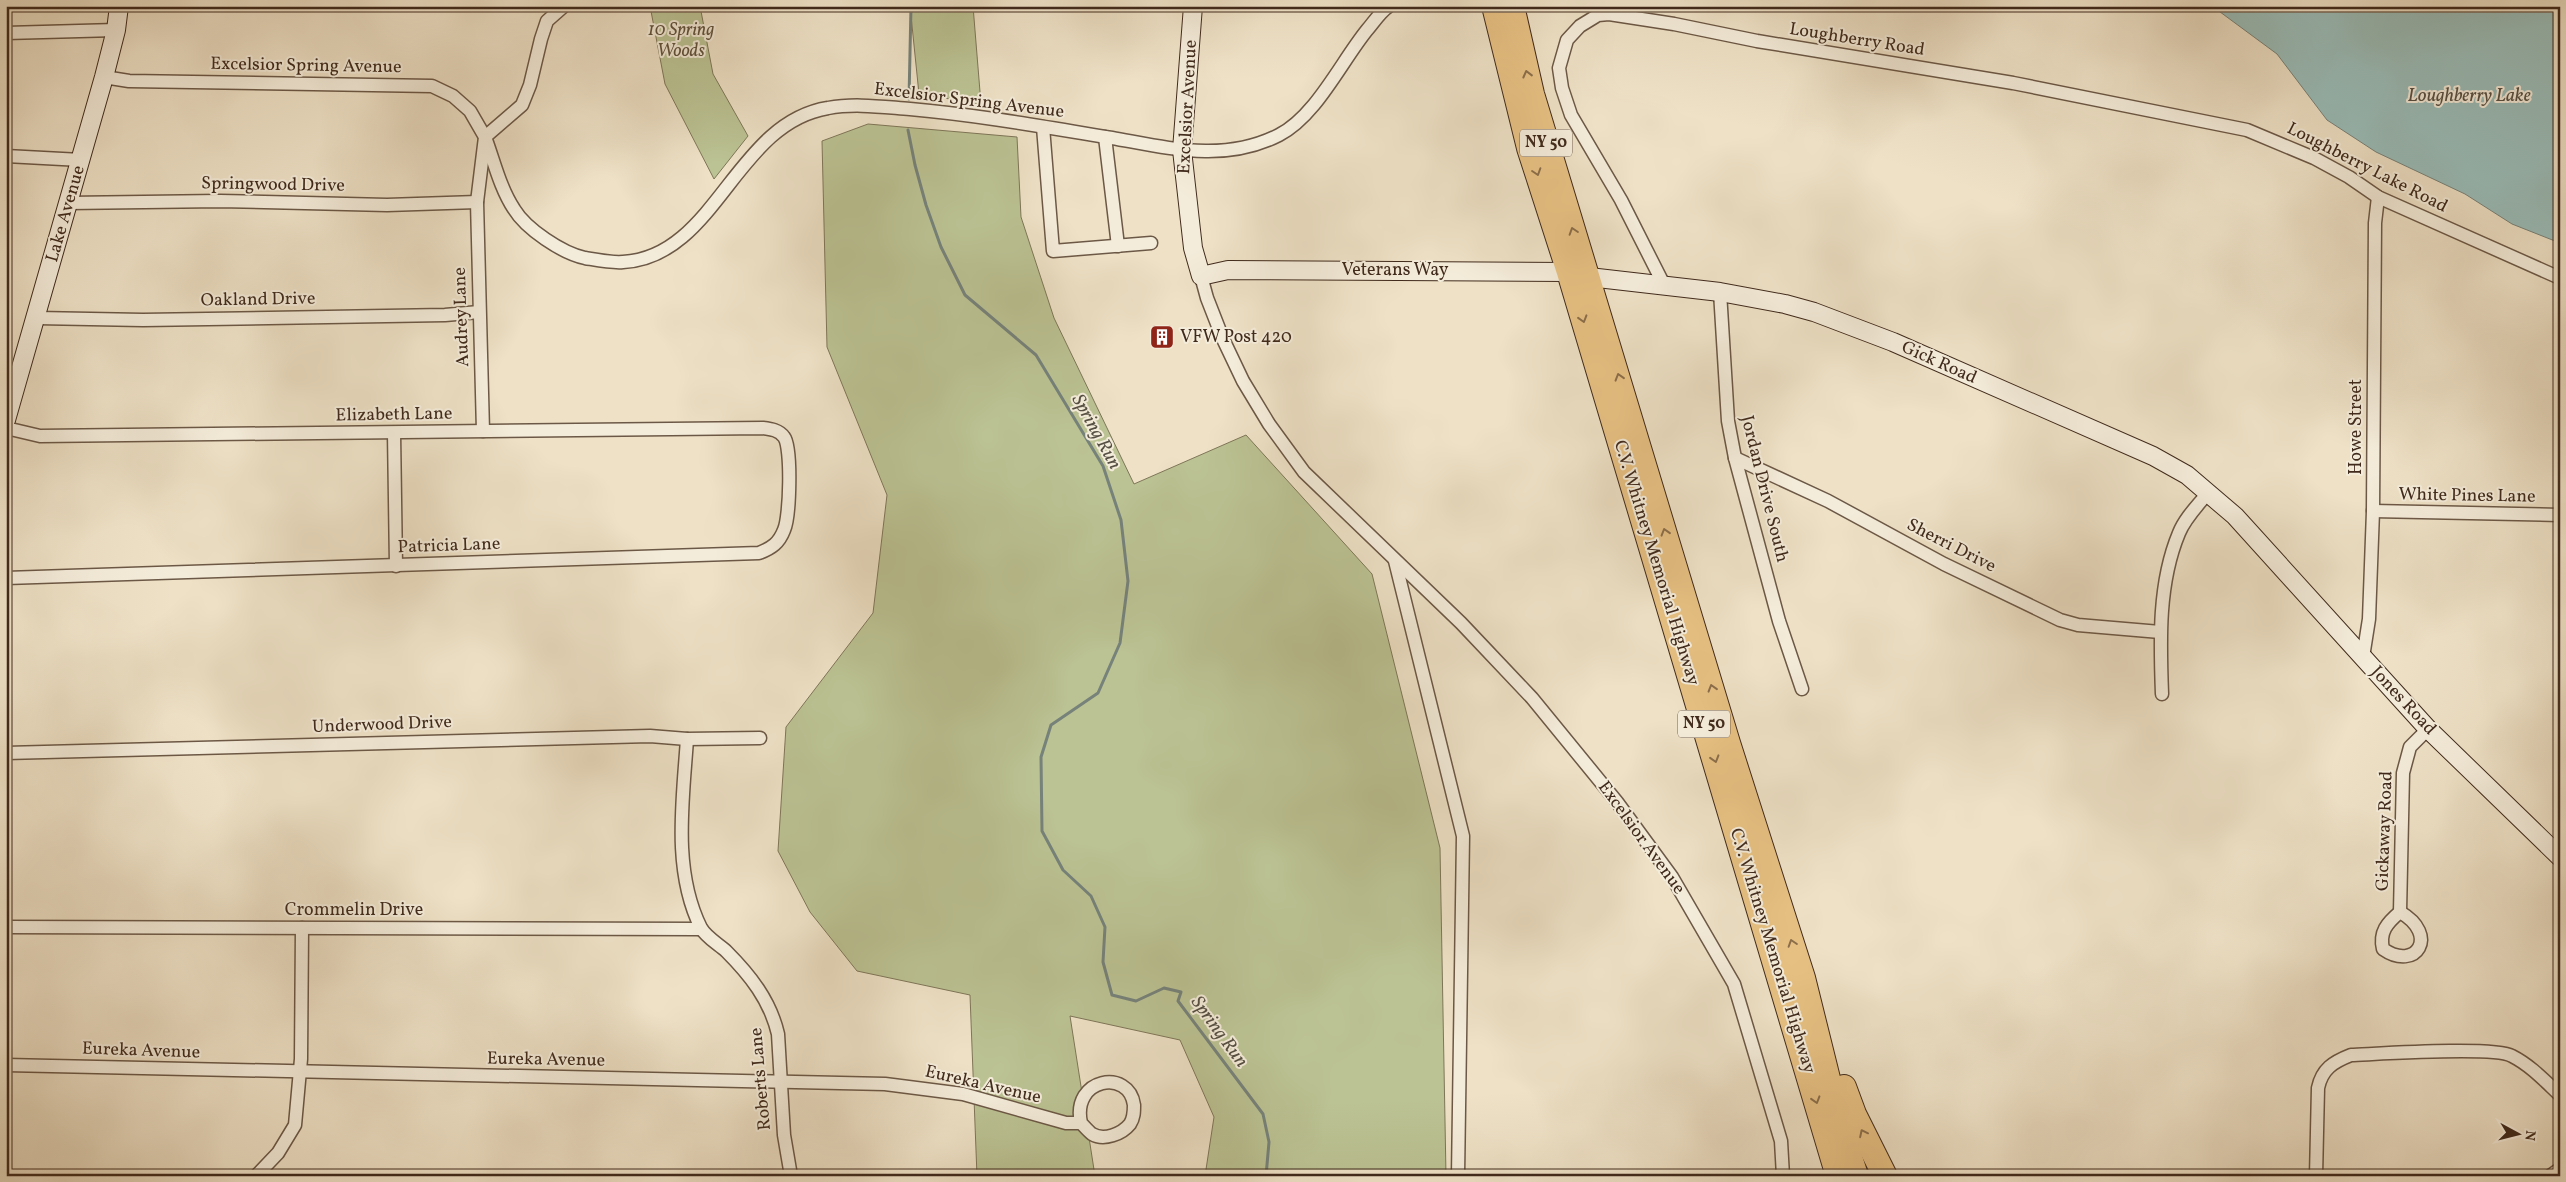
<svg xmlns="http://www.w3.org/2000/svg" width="2566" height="1182" viewBox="0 0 2566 1182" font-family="Vollkorn,serif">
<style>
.green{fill:#bbc293;stroke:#7e7658}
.water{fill:#9abdb9;stroke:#76827a}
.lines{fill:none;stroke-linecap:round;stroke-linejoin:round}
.stream{stroke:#76827a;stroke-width:3}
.street-casing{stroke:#6c5846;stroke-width:15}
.secondary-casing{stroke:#402a1c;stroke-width:20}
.highway-casing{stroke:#402a1c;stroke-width:26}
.street{stroke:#f4ecda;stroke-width:12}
.secondary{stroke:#f4ecda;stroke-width:18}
.highway{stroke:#e7c083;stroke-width:24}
.oneway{stroke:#8b6e4a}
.labels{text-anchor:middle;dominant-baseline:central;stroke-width:4;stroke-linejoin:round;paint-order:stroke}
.shield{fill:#f4ecda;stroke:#766455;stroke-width:1}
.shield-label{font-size:16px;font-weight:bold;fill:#402a1c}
.park-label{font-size:18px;font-style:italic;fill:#5f503a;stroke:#f4ecda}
.street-label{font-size:18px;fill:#402a1c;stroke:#f4ecda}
.poi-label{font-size:18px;fill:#402a1c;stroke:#f4ecda;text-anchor:start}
.water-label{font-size:19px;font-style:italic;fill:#564f43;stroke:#f4ecda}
</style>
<rect width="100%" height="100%" fill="#eee1c6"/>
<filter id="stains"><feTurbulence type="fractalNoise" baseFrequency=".004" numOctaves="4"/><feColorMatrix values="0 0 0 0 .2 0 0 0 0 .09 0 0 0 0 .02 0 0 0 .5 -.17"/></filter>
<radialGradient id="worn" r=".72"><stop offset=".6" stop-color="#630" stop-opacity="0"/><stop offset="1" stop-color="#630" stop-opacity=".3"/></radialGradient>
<!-- green -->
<g class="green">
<polygon points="650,6 700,6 713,74 748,136 714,179 665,84"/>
<polygon points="910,6 973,6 981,104 919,94"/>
<polygon points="868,124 1017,137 1021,217 1054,318 1134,484 1246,435 1372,574 1440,848 1446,1176 1205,1176 1214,1117 1180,1040 1070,1016 1095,1176 977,1176 970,995 857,971 810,912 778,851 786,727 873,613 887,495 827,347 822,141"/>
</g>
<!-- water -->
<polygon class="water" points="2212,6 2560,6 2560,243 2512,224 2465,194 2376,152 2327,120 2277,54"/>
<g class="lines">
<!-- stream -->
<g class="stream">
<polyline points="909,99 911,6"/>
<polyline points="908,130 915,165 926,205 941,247 965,295 1036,355 1103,466 1121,520 1128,581 1120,643 1098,693 1051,725 1041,757 1042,831 1063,870 1091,896 1105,927 1103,962 1112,995 1136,1001 1164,988 1181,992 1178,1001 1263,1114 1269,1142 1266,1176"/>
</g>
<defs>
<g id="street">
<path d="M 564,6 L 547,21 L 541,39 L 530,85 L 522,105 L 485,137 C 494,161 500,188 514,209 C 526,229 562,253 585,258 C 597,260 611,263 623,262 C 716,257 735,123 828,108 C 855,103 883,107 910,109 C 978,115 1045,127 1112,138 C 1169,148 1224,163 1279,135 C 1316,116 1341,62 1367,30 C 1374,22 1380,12 1389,6"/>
<polyline points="6,33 116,30"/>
<polyline points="104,77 129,81 432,86 453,96 470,111 485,137 477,202 483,431"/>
<polyline points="1043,127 1053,251 1151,243"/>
<polyline points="1105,137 1118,246"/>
<polyline points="6,156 81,160"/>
<polyline points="68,203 220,201 387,205 477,202"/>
<polyline points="1201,276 1207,298 1223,339 1243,381 1269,424 1304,472 1461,623 1532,698 1617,802 1672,877 1734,984 1781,1141 1783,1176"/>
<polyline points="1664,285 1621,200 1571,115 1562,88 1559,68 1567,40 1580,26 1598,15 1609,14 1674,24 1757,41 2013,83 2247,130 2314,158 2349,177 2378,197 2560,278"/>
<polyline points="1720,292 1728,421 1735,458 1779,621 1802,689"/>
<polyline points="37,318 143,320 445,315 479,312"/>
<path d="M 6,428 L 40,436 L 763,428 C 771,429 779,430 784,437 C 792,447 790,517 784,530 C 779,543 772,548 759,553 L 6,578"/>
<polyline points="394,433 396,566"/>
<polyline points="1735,458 1828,501 1944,564 2060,620 2078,625 2160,632"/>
<polyline points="2373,511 2560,515"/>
<polyline points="1395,561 1463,836 1458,1176"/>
<polyline points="2363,657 2369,619 2373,511 2375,223 2378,197"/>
<path d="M 2162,694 C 2160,641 2158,583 2179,533 C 2185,518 2198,505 2208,493"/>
<path d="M 687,739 C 683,800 672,870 701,928 C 706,937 718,944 726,951 C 750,975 770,1000 778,1034 L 784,1135 L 791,1176"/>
<polyline points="6,753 650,736 687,739 760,738"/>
<polyline points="2400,912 2403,773 2410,747 2428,729"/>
<path d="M 2400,912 C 2440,935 2416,972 2383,949 C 2379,932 2387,923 2400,912 Z"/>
<polyline points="6,927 701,929"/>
<path d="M 6,1065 L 885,1084 L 963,1094 L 1066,1123 L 1081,1123 C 1084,1126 1088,1131 1092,1134 C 1104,1141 1122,1134 1130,1124 C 1134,1118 1134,1112 1134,1105 C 1129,1068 1071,1078 1081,1123"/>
<polyline points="256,1176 278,1153 295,1125 301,1059 302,928"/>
<path d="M 2316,1176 L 2318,1088 C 2322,1069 2333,1062 2351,1055 C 2377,1054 2494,1046 2512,1056 C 2530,1065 2545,1081 2560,1095"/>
<polyline points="2550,1176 2560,1169"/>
</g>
<g id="secondary">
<polyline points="1193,6 1182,150 1193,248 1201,276 1228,270 1569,272 1589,277 1720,292 1785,304 1814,312 1893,342 2153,456 2187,475 2235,516 2428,729 2560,857"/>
<polyline points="6,420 104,77 116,30 119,6"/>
</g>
<g id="highway">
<polyline points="1494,6 1529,148 1569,272 1838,1176"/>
<polyline points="1512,6 1532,94 1728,743 1803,978 1839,1123 1856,1176"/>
<polyline points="1844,1087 1854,1114 1885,1176"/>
</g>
</defs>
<!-- street casing -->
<use href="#street" class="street-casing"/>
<!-- secondary casing -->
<use href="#secondary" class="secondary-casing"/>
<!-- highway casing -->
<use href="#highway" class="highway-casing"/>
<!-- street -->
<use href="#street" class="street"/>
<!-- secondary -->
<use href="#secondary" class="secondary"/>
<!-- highway -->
<use href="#highway" class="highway"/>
</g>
<!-- one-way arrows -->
<defs><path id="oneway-chevron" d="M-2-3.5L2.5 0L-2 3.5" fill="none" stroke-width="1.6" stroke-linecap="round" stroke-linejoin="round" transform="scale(1.25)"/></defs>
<g class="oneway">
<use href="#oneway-chevron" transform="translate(1527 74) rotate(-104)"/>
<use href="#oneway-chevron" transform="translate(1537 172) rotate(72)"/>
<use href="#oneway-chevron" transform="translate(1573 231) rotate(-108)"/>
<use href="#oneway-chevron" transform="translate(1583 319) rotate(73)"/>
<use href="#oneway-chevron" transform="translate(1619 377) rotate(-107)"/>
<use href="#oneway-chevron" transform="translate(1665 532) rotate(-107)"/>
<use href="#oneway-chevron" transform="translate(1712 688) rotate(-107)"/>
<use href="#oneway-chevron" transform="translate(1715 759) rotate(73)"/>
<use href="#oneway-chevron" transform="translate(1792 943) rotate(-108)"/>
<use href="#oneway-chevron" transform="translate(1816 1100) rotate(73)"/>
<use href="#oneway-chevron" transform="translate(1863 1133) rotate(-116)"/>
</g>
<!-- icons -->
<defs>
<symbol id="building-square" viewBox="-11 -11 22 22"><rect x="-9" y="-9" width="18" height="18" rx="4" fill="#8f2418" stroke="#f4ecda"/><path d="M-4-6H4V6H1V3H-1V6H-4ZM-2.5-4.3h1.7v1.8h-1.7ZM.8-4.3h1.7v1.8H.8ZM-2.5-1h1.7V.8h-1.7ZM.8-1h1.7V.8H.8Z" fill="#fff"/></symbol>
</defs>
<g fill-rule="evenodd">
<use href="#building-square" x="1148" y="323" width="28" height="28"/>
</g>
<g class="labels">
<!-- shield labels -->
<g class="shield">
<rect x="1520" y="129.5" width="52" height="27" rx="4"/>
<rect x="1678" y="710.5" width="52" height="27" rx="4"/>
</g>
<g class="shield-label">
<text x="1546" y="143">NY 50</text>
<text x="1704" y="724">NY 50</text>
</g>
<!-- park labels -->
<g class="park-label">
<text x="681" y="30">10 Spring<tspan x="681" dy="21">Woods</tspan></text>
</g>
<!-- street labels -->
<g class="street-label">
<text transform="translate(1857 40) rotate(9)">Loughberry Road</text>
<text transform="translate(306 66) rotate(1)">Excelsior Spring Avenue</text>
<text transform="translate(969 101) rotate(7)">Excelsior Spring Avenue</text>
<text transform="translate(1188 107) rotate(-87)">Excelsior Avenue</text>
<text transform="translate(2367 168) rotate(27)">Loughberry Lake Road</text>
<text transform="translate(273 185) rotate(1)">Springwood Drive</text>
<text transform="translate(66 214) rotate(-74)">Lake Avenue</text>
<text x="1395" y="270">Veterans Way</text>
<text transform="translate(258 300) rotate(-1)">Oakland Drive</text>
<text transform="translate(462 317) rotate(-92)">Audrey Lane</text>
<text transform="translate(1939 363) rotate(24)">Gick Road</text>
<text transform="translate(394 415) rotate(-1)">Elizabeth Lane</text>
<text transform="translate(2356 427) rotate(-90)">Howe Street</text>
<text transform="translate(1764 489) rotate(76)">Jordan Drive South</text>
<text transform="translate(2467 496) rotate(1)">White Pines Lane</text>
<text transform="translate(449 546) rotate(-2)">Patricia Lane</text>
<text transform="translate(1951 546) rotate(27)">Sherri Drive</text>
<text transform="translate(1656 563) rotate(73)">C.V. Whitney Memorial Highway</text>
<text transform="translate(2403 701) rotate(47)">Jones Road</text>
<text transform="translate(382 725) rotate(-2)">Underwood Drive</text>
<text transform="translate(2385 831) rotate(-88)">Gickaway Road</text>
<text transform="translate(1641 838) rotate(54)">Excelsior Avenue</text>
<text x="354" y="910">Crommelin Drive</text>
<text transform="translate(1772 951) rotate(73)">C.V. Whitney Memorial Highway</text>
<text transform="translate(141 1051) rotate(2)">Eureka Avenue</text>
<text transform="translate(546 1060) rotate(1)">Eureka Avenue</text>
<text transform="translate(761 1079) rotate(-95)">Roberts Lane</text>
<text transform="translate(983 1085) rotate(13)">Eureka Avenue</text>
</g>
<!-- poi labels -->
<g class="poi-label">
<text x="1180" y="337">VFW Post 420</text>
</g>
<!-- water labels -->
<g class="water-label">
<text x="2469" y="96">Loughberry Lake</text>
<text transform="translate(1096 432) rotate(61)">Spring Run</text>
<text transform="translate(1219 1032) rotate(54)">Spring Run</text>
</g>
</g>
<!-- margin -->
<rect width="2566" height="1182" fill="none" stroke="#eee1c6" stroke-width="25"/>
<rect x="8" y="8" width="2551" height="1167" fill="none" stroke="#402a1c" stroke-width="2.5"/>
<rect x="12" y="12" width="2541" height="1157" fill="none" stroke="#402a1c"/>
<!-- north arrow -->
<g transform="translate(2518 1134) rotate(97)" stroke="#f4ecda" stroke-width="4" paint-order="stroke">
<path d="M0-4L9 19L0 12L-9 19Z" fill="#402a1c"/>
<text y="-8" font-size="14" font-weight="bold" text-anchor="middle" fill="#402a1c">N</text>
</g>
<rect width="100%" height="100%" filter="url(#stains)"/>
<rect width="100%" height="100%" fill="url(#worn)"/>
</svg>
